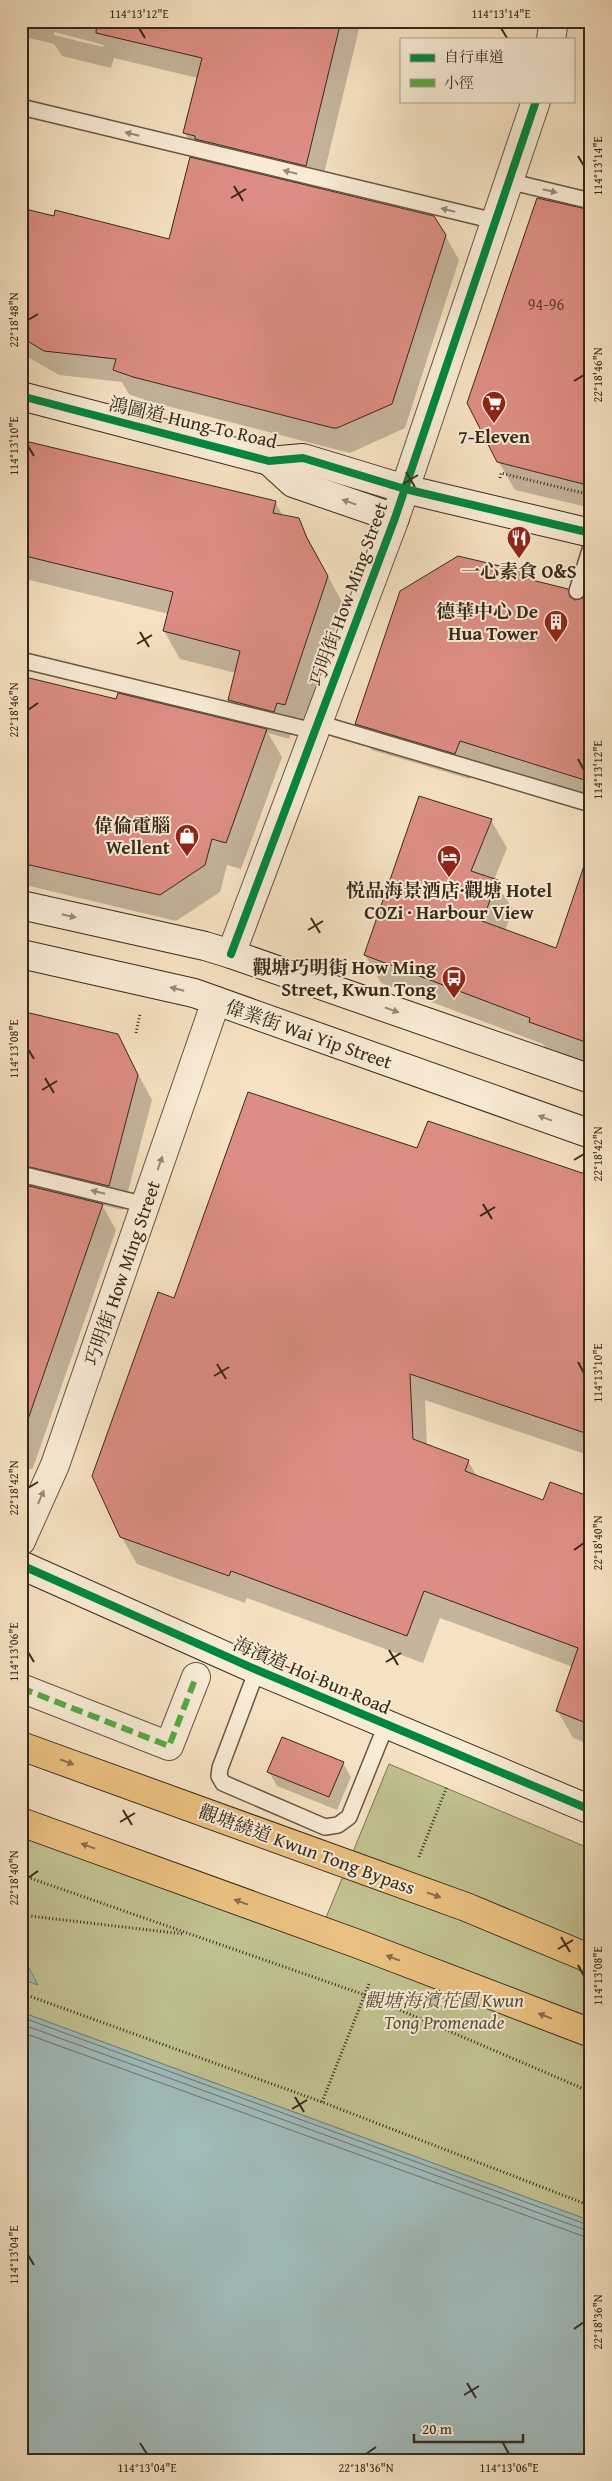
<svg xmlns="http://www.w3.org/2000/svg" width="612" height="2481" viewBox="0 0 612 2481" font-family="'Gentium Book Plus','Noto Serif TC',serif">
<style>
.green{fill:#c1c290;stroke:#7c7656}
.water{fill:#a0bcbc;stroke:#76817c}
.shadow{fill:#0003;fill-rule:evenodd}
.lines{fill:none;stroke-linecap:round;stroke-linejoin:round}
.shore{stroke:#6c726c;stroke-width:1}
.building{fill:#dd8d83;stroke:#37291b}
.lane-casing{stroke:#675745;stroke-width:18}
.street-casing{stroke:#675745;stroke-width:30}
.secondary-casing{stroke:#37291b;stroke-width:30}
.path{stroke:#37291b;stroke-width:3;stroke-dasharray:1 2.5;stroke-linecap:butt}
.lane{stroke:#f9ecd7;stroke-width:15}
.street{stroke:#f9ecd7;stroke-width:28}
.secondary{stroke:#f9ecd7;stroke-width:28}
.highway-bridge-casing{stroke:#37291b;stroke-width:30;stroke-linecap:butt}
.highway-bridge{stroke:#ebc181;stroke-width:28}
.quiet{stroke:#55ab43;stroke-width:6;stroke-dasharray:12 6;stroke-linecap:butt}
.cycleway-casing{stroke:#f9ecd7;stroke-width:11}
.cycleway{stroke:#00873e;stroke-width:8}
.oneway{fill:#988a79}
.oneway2{fill:#886d49}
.ticks{fill:none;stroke:#37291b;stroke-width:2}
.labels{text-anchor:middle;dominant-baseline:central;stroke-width:4;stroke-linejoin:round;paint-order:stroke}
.number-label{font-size:16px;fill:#604235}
.street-label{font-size:19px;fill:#37291b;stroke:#f9ecd7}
.poi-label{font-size:19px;font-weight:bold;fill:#37291b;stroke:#f9ecd7}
.park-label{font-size:19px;font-style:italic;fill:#5a4f38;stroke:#f9ecd7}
.neatline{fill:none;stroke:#37291b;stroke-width:2}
.ticks-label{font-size:12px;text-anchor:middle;fill:#37291b}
</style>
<rect width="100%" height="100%" fill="#f6e2c2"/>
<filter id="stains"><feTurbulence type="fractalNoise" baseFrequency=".004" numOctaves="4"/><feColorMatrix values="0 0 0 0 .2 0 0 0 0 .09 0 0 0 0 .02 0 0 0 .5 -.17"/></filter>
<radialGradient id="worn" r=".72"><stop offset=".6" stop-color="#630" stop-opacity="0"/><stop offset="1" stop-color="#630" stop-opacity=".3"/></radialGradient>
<!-- green -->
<polygon class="green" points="389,1764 591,1849 591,2221 21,2012 21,1832 318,1937"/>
<!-- water -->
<g class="water">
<polygon points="21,1953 38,1985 21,1979"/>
<polygon points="21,2012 591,2221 591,2460 21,2460"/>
</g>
<!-- shadow -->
<g class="shadow">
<path d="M 21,21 L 361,21 L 320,190 L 445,235 L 459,260 L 405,428 L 350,453 L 148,401 L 129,394 L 122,382 L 59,375 L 26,356 L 23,368 L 21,368 L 21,210 L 170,240 L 210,163 L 208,160 L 199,158 L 185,133 L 198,78 L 114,58 L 111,68 L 62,56 L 54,44 L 21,36 ZM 54,32 L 104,45 L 103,47 L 54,35 Z"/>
<polygon points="591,211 591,508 515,490 498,461"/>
<polygon points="21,441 275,502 283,516 298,520 343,604 301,732 292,730 289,739 268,733 282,757 241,869 227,865 220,892 176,921 21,884 21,678 117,700 243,725 229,700 236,673 180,659 164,631 169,614 21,578"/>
<polygon points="533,575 537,583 567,590 573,601 591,596 591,804 475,767 470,779 372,750 357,724"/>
<polygon points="491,820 507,848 494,880 513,909 505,931 557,950 591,850 591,1066 546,1050 543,1044 381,983 365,955"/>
<polygon points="21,1012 117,1035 152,1100 123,1210 102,1205 116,1230 33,1468 21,1473"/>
<polygon points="417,1150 591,1178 591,1456 425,1400 427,1446 468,1461 478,1478 544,1502 591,1499 591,1745 573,1738 557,1710 573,1667 440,1618 423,1663 247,1598 245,1603 137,1564 121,1536 175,1299"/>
<polygon points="343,1763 351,1777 337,1810 277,1786 269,1772"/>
</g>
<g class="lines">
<!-- shore -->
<g class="shore">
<polyline points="21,2017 591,2226"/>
<polyline points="21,2024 591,2232"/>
<polyline points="21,2032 591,2239"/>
</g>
</g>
<!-- building -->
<g class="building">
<polygon points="97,21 341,21 306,166 195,139 195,136 183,133 202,58 96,33"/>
<polygon points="190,157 434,216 446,235 392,404 337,428 333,428 133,377 113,370 116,359 44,351 21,337 21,208 54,216 55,210 169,239"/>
<polygon points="537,198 591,210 591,486 497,462 467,403"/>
<polygon points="21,440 276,501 273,513 299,518 307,538 328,576 285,705 277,703 274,712 228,700 240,651 163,631 173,592 21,555"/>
<polygon points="458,556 534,574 532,580 568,589 570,597 575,600 583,598 586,594 591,595 591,782 460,741 455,754 355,724 400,591"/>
<polygon points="21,676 116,699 118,693 267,729 226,843 212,839 205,865 160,895 21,863"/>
<polygon points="419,796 492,819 471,871 498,880 482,921 556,948 586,860 591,861 591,1044 529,1022 530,1018 364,955"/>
<polygon points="21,1011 118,1034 138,1075 109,1186 21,1165"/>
<polygon points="248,1092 417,1148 428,1121 591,1176 591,1435 410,1374 413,1439 469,1460 465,1471 543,1500 550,1482 591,1497 591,1725 556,1711 578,1648 424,1591 407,1636 231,1571 229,1576 120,1537 92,1476 158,1292 174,1298"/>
<polygon points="21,1184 103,1204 26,1425 21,1424"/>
<polygon points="282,1737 344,1762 329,1797 267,1772"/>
</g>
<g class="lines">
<defs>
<g id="lane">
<polyline points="21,107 495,221"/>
<polyline points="508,181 591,201"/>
<polyline points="577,591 591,547"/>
<polyline points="21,660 314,731"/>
<polyline points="318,723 591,804"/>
<polyline points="21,1174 146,1205"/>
<polyline points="257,1670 220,1768 219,1776 223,1783 325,1827 338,1825 349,1817 386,1725"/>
</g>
<g id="street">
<polyline points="551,39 554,21"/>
<polyline points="231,954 395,518 536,101"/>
<polyline points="21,1541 55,1465 216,1001"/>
<polyline points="21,1688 169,1746 196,1677"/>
</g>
<g id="secondary">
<polyline points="21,396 269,461 303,458 405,489 591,533"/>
<polyline points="269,461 293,483 395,518"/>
<polyline points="21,905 205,946 231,954 591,1079"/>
<polyline points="21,954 194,993 591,1134"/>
<polyline points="21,1565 257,1670 591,1810"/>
</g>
</defs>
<!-- lane casing -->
<use href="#lane" class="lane-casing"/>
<!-- street casing -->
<use href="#street" class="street-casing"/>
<!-- secondary casing -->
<use href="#secondary" class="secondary-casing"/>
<!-- path -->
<g class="path">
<polyline points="500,478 501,473 591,495"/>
<polyline points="136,1033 140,1014"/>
<polyline points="419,1857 447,1786"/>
<polyline points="21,1875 365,1995 591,2092"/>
<polyline points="21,1915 184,1934"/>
<polyline points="21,1993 322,2102 591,2206"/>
<polyline points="322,2102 369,1984"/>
</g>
<!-- lane -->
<use href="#lane" class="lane"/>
<!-- street -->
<use href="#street" class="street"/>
<!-- secondary -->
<use href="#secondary" class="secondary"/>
<defs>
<g id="highway-bridge">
<polyline points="21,1746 466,1907 591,1959"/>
<polyline points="21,1822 358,1944 591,2033"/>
</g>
</defs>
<!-- highway-bridge casing -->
<use href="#highway-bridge" class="highway-bridge-casing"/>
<!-- highway-bridge -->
<use href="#highway-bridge" class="highway-bridge"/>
<!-- quiet -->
<polyline class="quiet" points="21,1688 169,1746 196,1677"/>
<defs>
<g id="cycleway">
<polyline points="21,396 269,461 303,458 405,489 591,533"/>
<polyline points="231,954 395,518 536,101"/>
<polyline points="21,1565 257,1670 591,1810"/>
</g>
</defs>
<!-- cycleway casing -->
<use href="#cycleway" class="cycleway-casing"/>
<!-- cycleway -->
<use href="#cycleway" class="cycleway"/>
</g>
<!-- one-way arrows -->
<defs><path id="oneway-solid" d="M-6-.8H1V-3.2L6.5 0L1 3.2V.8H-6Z" transform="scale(1.25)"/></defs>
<g class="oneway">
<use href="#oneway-solid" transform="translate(132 134) rotate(-166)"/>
<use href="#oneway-solid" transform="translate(290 172) rotate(-166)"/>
<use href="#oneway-solid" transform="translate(550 191) rotate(13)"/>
<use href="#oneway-solid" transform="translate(448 210) rotate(-166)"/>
<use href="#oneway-solid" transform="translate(349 502) rotate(-161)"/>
<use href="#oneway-solid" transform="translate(69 916) rotate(13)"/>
<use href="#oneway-solid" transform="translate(177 989) rotate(-166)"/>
<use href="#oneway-solid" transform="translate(392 1010) rotate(19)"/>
<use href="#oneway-solid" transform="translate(545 1118) rotate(-160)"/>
<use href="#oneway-solid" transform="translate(160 1163) rotate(-71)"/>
<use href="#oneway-solid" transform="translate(98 1192) rotate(-166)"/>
<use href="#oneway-solid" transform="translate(41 1497) rotate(-66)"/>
</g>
<g class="oneway2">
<use href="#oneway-solid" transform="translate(67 1762) rotate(20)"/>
<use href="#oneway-solid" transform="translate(88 1846) rotate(-160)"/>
<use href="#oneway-solid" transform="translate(434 1895) rotate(20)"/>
<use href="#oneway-solid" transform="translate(241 1902) rotate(-160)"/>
<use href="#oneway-solid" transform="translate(393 1958) rotate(-159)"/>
<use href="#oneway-solid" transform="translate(545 2016) rotate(-159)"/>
</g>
<!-- ticks -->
<path class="ticks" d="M 139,28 L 145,38M 501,28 L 507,38M 578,156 L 584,166M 234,186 L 243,201M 231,198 L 246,189M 28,320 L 38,314M 574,381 L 584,375M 28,446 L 34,456M 406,472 L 415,487M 403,484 L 418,475M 140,632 L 149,647M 137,644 L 152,635M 28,710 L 38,703M 578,759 L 584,770M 311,918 L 320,933M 308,930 L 323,921M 28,1049 L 34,1059M 45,1078 L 54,1093M 42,1090 L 57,1081M 574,1160 L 584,1154M 483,1204 L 492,1219M 480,1216 L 495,1207M 578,1362 L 584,1373M 217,1364 L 226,1379M 214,1376 L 229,1367M 28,1488 L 38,1482M 574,1550 L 584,1543M 389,1650 L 398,1665M 28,1652 L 34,1662M 386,1662 L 401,1653M 123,1810 L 132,1825M 120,1822 L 135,1813M 28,1878 L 38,1871M 561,1937 L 570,1952M 558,1949 L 573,1940M 578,1965 L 584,1976M 295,2097 L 304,2112M 292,2109 L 307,2100M 28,2255 L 34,2265M 574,2329 L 584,2322M 467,2383 L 476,2398M 464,2395 L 479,2386M 140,2443 L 147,2454M 503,2443 L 509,2454M 366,2454 L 376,2447"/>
<!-- icons -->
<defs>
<symbol id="supermarket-pin" viewBox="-11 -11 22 30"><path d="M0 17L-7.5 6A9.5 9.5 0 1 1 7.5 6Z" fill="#8f2418" stroke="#f9ecd7"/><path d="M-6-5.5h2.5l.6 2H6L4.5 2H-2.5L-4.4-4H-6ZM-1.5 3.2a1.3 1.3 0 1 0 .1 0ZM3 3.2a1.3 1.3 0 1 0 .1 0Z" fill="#fff"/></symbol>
<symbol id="restaurant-pin" viewBox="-11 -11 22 30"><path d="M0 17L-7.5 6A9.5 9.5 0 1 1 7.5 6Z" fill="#8f2418" stroke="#f9ecd7"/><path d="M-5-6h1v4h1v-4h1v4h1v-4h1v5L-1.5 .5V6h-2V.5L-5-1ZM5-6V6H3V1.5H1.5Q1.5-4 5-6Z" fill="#fff"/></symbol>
<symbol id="building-pin" viewBox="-11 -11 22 30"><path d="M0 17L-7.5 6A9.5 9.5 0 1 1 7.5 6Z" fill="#8f2418" stroke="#f9ecd7"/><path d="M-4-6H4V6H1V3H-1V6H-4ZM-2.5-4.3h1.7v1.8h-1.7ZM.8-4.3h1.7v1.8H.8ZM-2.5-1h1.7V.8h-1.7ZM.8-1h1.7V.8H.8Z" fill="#fff"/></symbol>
<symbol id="shop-pin" viewBox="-11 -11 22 30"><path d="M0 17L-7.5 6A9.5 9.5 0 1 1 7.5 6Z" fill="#8f2418" stroke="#f9ecd7"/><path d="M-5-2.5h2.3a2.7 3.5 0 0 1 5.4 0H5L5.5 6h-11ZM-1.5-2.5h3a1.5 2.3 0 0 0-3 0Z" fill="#fff"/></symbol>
<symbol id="hotel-pin" viewBox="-11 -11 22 30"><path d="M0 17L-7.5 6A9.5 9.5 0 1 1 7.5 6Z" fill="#8f2418" stroke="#f9ecd7"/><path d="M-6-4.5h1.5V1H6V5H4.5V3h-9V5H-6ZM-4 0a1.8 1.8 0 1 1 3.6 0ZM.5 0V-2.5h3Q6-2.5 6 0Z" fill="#fff"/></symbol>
<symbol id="bus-pin" viewBox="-11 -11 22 30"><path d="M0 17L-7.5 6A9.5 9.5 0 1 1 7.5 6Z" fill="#8f2418" stroke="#f9ecd7"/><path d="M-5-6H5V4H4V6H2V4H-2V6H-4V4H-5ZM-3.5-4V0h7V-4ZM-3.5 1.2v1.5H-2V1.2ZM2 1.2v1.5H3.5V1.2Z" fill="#fff"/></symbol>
</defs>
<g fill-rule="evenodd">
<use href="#supermarket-pin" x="480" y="389" width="28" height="38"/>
<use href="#restaurant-pin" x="505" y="524" width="28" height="38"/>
<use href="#building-pin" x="542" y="608" width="28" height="38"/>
<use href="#shop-pin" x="173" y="822" width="28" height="38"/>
<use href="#hotel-pin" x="435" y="843" width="28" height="38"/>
<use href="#bus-pin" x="440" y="964" width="28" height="38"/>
</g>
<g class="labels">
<!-- number labels -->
<g class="number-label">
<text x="546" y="304">94-96</text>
</g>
<!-- street labels -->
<g class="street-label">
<text transform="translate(193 422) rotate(13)">鴻圖道 Hung To Road</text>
<text transform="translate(348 594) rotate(-70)">巧明街 How Ming Street</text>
<text transform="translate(309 1034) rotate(19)">偉業街 Wai Yip Street</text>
<text transform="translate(122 1273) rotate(-71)">巧明街 How Ming Street</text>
<text transform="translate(312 1675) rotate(23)">海濱道 Hoi Bun Road</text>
<text transform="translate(307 1849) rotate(20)">觀塘繞道 Kwun Tong Bypass</text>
</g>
<!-- poi labels -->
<g class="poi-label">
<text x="494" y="436">7-Eleven</text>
<text x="519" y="571">一心素食 O&amp;S</text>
<text x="538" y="611" text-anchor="end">德華中心 De<tspan x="538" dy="22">Hua Tower</tspan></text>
<text x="170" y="825" text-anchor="end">偉倫電腦<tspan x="170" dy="22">Wellent</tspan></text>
<text x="449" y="890">悦品海景酒店‧觀塘 Hotel<tspan x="449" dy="22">COZi ∙ Harbour View</tspan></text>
<text x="436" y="967" text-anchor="end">觀塘巧明街 How Ming<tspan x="436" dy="22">Street, Kwun Tong</tspan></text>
</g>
<!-- park labels -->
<g class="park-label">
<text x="444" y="2000">觀塘海濱花園 Kwun<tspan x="444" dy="22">Tong Promenade</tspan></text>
</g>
</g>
<!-- margin -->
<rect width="612" height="2481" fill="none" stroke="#f6e2c2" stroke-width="55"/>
<!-- legend -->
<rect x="400" y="38" width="175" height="65" fill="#f9ecd7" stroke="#ab9e8c"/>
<rect x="410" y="54" width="25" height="8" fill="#00873e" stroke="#ab9e8c"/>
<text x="444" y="62" font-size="15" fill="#37291b">自行車道</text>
<rect x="410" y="79" width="25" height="8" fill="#55ab43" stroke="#ab9e8c"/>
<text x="444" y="88" font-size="15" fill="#37291b">小徑</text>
<!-- scale -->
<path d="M414 2434v8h109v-8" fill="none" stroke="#37291b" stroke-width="2.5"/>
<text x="422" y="2434" font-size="15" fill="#37291b" stroke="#f9ecd7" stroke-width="4" paint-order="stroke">20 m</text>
<rect x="28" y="28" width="556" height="2426" class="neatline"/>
<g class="ticks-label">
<text x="139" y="18">114°13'12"E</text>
<text x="501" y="18">114°13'14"E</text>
<text transform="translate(598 166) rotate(-90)" y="4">114°13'14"E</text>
<text transform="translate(14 320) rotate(-90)" y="4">22°18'48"N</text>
<text transform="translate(598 375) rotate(-90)" y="4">22°18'46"N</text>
<text transform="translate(14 446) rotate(-90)" y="4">114°13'10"E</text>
<text transform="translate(14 710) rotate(-90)" y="4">22°18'46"N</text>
<text transform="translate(598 770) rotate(-90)" y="4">114°13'12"E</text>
<text transform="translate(14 1049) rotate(-90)" y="4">114°13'08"E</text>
<text transform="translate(598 1154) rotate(-90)" y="4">22°18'42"N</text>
<text transform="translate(598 1373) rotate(-90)" y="4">114°13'10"E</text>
<text transform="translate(14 1488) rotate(-90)" y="4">22°18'42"N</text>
<text transform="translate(598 1543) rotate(-90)" y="4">22°18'40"N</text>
<text transform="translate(14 1652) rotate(-90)" y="4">114°13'06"E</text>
<text transform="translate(14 1878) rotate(-90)" y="4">22°18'40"N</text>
<text transform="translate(598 1976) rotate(-90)" y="4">114°13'08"E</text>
<text transform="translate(14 2255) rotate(-90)" y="4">114°13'04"E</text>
<text transform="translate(598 2322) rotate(-90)" y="4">22°18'36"N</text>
<text x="147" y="2472">114°13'04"E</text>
<text x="366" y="2472">22°18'36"N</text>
<text x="509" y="2472">114°13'06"E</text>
</g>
<rect width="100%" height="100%" filter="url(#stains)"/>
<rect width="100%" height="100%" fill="url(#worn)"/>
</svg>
